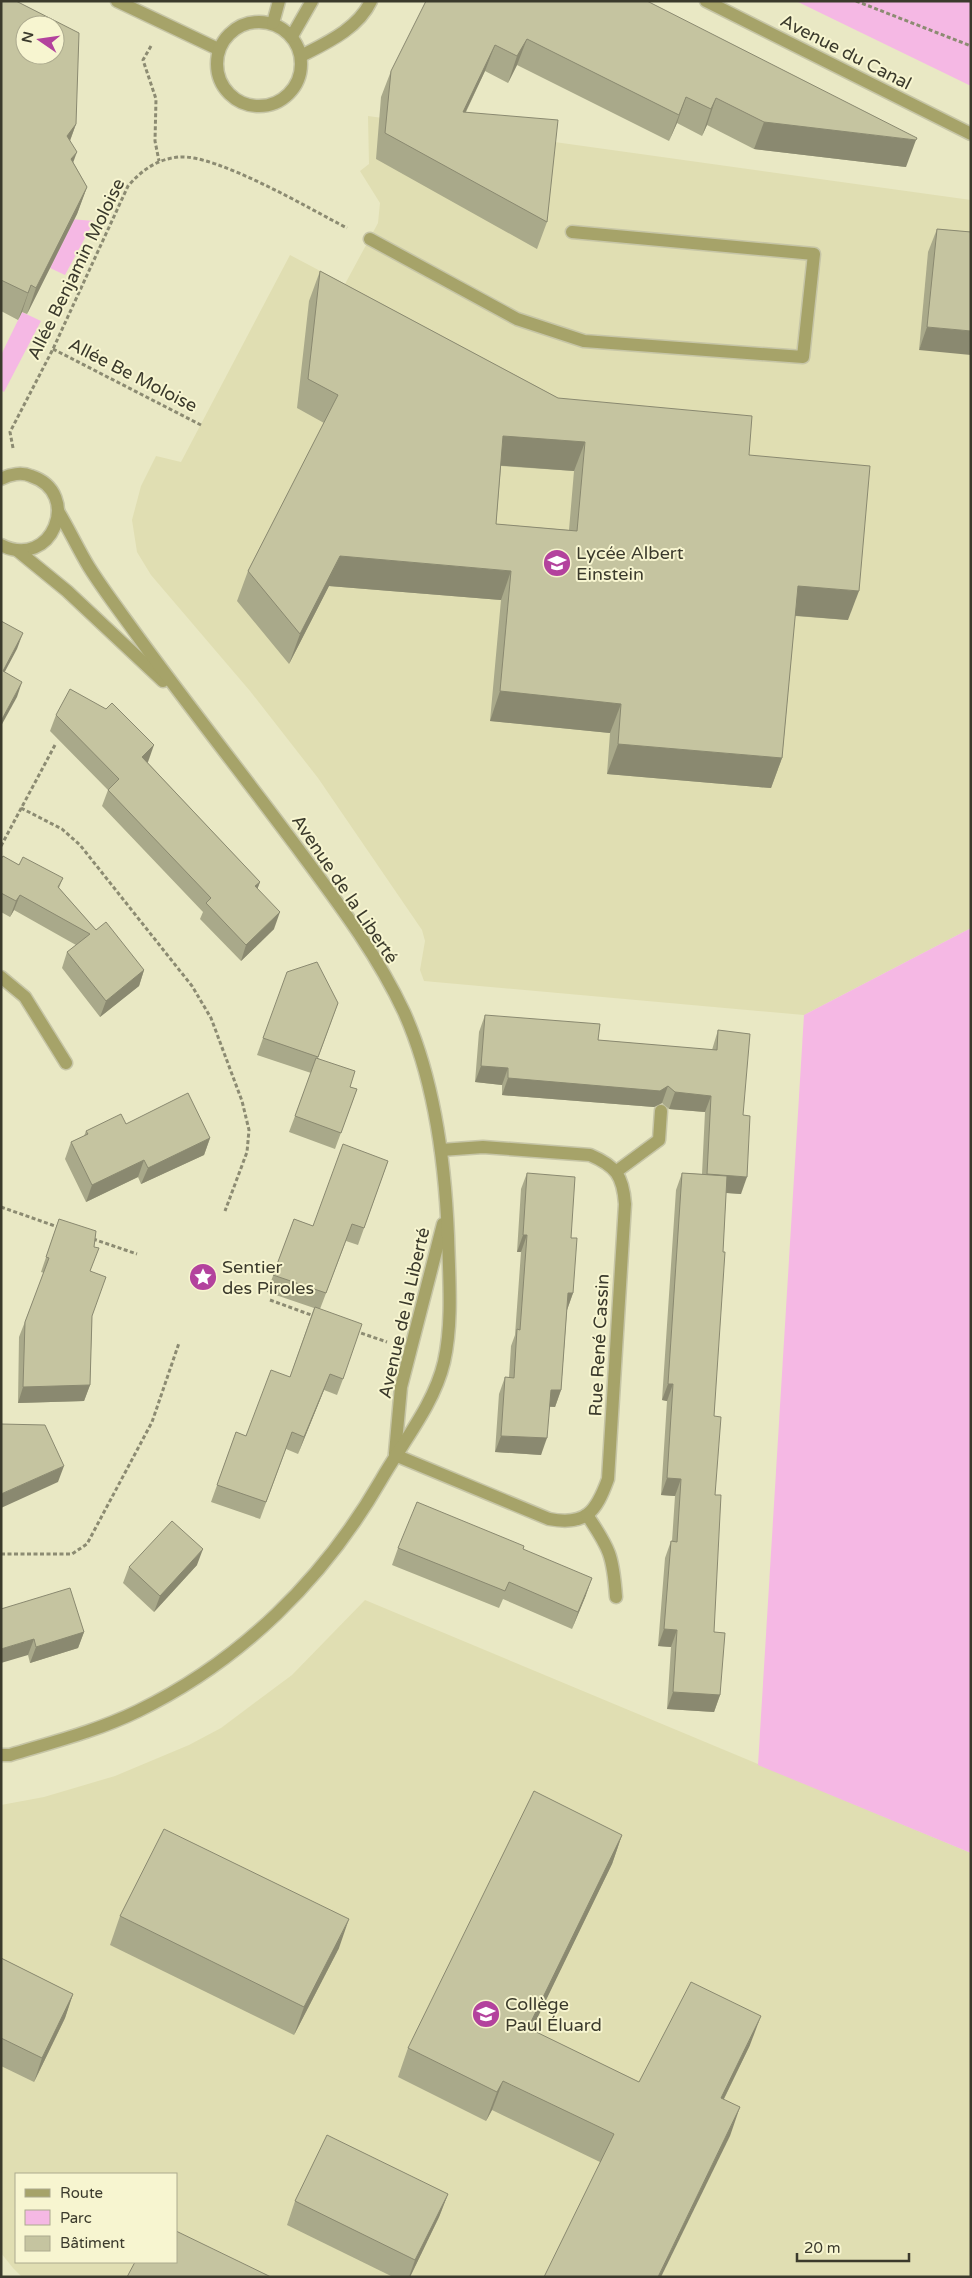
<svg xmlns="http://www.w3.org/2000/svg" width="972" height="2278" viewBox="0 0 972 2278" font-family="'Varela Round',sans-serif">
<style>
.built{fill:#e0deb2;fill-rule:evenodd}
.green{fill:#f5b8e4}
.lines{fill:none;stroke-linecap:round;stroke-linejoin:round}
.minor-casing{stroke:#c6c5a6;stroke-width:15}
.path{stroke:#8c8b72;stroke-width:3;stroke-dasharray:4 2.5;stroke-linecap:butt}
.minor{stroke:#a6a369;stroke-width:12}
.wall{fill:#a9a98a;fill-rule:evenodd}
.shaded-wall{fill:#8a8970}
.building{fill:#c5c4a0;stroke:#8a8970;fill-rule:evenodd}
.labels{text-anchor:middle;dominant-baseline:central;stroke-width:4;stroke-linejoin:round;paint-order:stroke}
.street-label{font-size:18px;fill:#3b3a2c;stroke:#f7f5d0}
.poi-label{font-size:18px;fill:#3b3a2c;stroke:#f7f5d0;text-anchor:start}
</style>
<rect width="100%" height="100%" fill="#e9e8c4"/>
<!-- built -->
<g class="built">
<polygon points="368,116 971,200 971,928 804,1015 424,981 420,970 425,941 422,930 318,778 250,691 151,575 137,552 132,520 141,486 156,456 181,462 290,255 345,284 378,223 380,203 360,171 369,164"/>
<path d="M 365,1600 L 971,1853 L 971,2277 L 22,2277 L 13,2268 L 1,2253 L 1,1805 L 44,1797 L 115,1776 L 189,1745 L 221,1728 L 292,1675 ZM 16,2174 L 176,2174 L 176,2262 L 16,2262 Z"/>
</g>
<!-- green -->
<g class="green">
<polygon points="796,1 971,1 971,86"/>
<polygon points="70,219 94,221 65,275 50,268"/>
<polygon points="22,312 41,321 4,392 1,390 1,355"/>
<polygon points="971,928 971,1853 758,1765 804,1015"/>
</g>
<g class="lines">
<defs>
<g id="minor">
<polyline points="117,1 218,49"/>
<polyline points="706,1 971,134"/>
<circle cx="259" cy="64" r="42"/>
<polyline points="273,23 279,1"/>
<polyline points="292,36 312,1"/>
<path d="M 301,56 C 326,43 358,29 371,1"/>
<polyline points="370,239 517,319 584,341 803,357 814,254 572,232"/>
<path d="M 1,479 C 10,474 22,472 31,476 C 83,493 52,571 1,545"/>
<polyline points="18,551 67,591 163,681"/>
<polyline points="1,977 25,997 66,1063"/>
<polyline points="617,1171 659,1140 661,1111"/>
<polyline points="395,1453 401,1387 443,1224"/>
<path d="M 395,1455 L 549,1519 C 586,1526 596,1512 608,1479 L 625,1204 C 623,1176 616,1166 590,1155 L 483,1147 L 441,1150"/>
<path d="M 587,1515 C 610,1549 613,1556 616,1597"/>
<path d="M 1,1755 L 10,1755 C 53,1742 97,1731 138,1711 C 241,1661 324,1579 381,1480 C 402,1443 434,1405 444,1362 C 453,1322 449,1277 448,1236 C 445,1161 435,1081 404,1012 C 376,952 335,899 296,846 C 244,776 190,708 139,638 C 122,614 104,591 89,567 C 78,549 69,529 58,511"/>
</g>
</defs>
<!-- minor casing -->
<use href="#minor" class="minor-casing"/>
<!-- path -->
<g class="path">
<polyline points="856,1 971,46"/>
<polyline points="151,46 143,60 156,99 155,141 159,161"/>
<polyline points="53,349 201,425"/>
<path d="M 13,448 L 10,432 L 53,349 L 128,186 C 142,170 157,159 179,157 C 217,154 310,209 347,228"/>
<polyline points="21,808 62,829 80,845 192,986 211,1018 242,1101 249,1130 247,1152 225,1211"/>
<polyline points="1,846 55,745"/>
<polyline points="1,1207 58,1227"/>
<polyline points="93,1239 137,1254"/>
<polyline points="270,1300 314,1316"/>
<polyline points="355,1331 387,1342"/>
<polyline points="1,1554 72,1554 87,1544 152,1422 179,1343"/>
</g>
<!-- minor -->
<use href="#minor" class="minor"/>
</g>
<!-- wall -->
<g class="wall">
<polygon points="1,1 76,124 70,141 73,162 87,187 77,214 27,314 22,312 18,320 1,311"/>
<polygon points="647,1 906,167 754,149 707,125 702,136 677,123 669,141 517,65 508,83 485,71 466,112 547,222 537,249 376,159 381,97 391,71"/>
<polygon points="937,229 971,232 919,350 928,252"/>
<path d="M 320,271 L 558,398 L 749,455 L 848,620 L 795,616 L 782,758 L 771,788 L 607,774 L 610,733 L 490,721 L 501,600 L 329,586 L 289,664 L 237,601 L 248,571 L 324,423 L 297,408 L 309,301 ZM 501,466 L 574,471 L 569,530 L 496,524 Z"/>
<polygon points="56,715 148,762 147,762 260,882 257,889 274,929 241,961 200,919 203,912 102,806 108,790 50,731"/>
<polygon points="1,859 63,878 59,888 96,930 144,970 139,986 100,1017 62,968 67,952 76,945 14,910 10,917 1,912"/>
<polygon points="338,1003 318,1058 350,1087 357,1089 335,1149 289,1132 311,1073 257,1055 263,1038"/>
<polygon points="485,1015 598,1040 712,1050 718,1030 743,1115 741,1194 726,1193 714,1416 715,1495 714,1632 720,1695 714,1712 667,1709 671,1647 658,1646 665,1558 671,1541 672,1541 675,1496 661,1495 667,1401 662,1400 676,1190 682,1173 702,1174 705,1112 669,1109 662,1103 654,1107 502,1095 502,1085 475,1082 479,1032"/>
<polygon points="126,1124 210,1138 204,1155 141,1184 138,1177 86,1202 65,1159 71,1142 84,1136 86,1131"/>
<polygon points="388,1161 358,1245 346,1241 320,1309 343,1379 337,1395 324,1390 298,1454 286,1449 260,1519 211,1502 236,1432 246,1436 290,1377 314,1308 267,1292 294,1219 313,1226"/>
<polygon points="527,1173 571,1238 573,1293 567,1310 561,1390 555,1407 549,1407 541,1455 495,1452 499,1394 505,1377 509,1377 511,1346 515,1335 521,1252 517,1252 521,1189"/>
<polygon points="59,1219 90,1271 92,1316 90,1385 84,1401 18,1403 19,1337 44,1273 41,1272"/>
<polygon points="398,1548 523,1549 586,1595 572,1629 503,1599 499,1608 392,1565"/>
<polygon points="197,1565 154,1612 123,1583 129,1567"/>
<polygon points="1,1609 84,1632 78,1648 30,1663 28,1655"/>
<polygon points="622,1835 612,1864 531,2030 639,2082 750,2045 724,2099 730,2136 600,2162 492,2110 486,2121 398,2077 408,2048"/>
<polygon points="120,1916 339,1948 294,2035 110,1945"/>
<polygon points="1,1958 73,1994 65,2018 34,2082 1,2066"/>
<polygon points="448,2194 439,2217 410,2277 393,2277 287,2225 295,2201"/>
</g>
<!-- shaded-wall -->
<g class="shaded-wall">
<polygon points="527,39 517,65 508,83 517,56"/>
<polygon points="495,45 485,71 453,138 463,112"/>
<polygon points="686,97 677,123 669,141 679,115"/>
<polygon points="716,98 707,125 702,136 711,109"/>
<polygon points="764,122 916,140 906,167 754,149"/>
<polygon points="76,124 66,151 67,136"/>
<polygon points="77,152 67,179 71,159"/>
<polygon points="87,187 77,214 27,314 36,288"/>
<polygon points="31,285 22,312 18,320 28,293"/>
<polygon points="927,327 971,331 971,355 919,350"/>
<polygon points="503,436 585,442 574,471 493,465"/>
<polygon points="340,556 511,571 501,600 329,586 289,664 300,634"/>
<polygon points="798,586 859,591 848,620 787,615"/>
<polygon points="23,633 17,649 1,679 3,671"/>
<polygon points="22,682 17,697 1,726 1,721"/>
<polygon points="500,691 621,704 610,733 490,721"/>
<polygon points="618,744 782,758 771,788 607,774"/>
<polygon points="154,745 148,762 136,773 142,757"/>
<polygon points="260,882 254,898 255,886"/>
<polygon points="20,895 14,910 10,917 16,901"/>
<polygon points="280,912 274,929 241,961 246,945"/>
<polygon points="144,970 139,986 100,1017 106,1001"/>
<polygon points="481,1066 508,1068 502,1085 475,1082"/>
<polygon points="508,1078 668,1086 662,1103 654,1107 502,1095"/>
<polygon points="675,1092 711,1096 705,1112 669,1109"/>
<polygon points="210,1138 204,1155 141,1184 148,1168"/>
<polygon points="144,1160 138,1177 86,1202 92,1185"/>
<polygon points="707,1174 747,1177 741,1194 701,1191"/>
<polygon points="523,1235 527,1235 521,1252 517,1252"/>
<polygon points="568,1293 573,1293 567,1310"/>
<polygon points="330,1374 324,1390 298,1454 304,1437"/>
<polygon points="668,1384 673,1384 667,1401 662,1400"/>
<polygon points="90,1385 84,1401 18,1403 23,1387"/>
<polygon points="551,1390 561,1390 555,1407 545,1406"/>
<polygon points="501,1436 547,1438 541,1455 495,1452"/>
<polygon points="64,1466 58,1482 1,1508 1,1494"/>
<polygon points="667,1478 681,1479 675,1496 661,1495"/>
<polygon points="203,1549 197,1565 154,1612 160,1596"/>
<polygon points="592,1578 586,1595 572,1629 578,1612"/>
<polygon points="664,1629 677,1630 671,1647 658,1646"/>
<polygon points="84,1632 78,1648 30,1663 36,1647"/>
<polygon points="34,1639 28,1655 1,1663 1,1649"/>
<polygon points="673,1692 720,1695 714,1712 667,1709"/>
<polygon points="622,1835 612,1864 518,2058 528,2028"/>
<polygon points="349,1919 339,1948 294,2035 304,2007"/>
<polygon points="73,1994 65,2018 34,2082 42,2058"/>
<polygon points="761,2016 750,2045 710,2127 721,2098"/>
<polygon points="503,2081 492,2110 486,2121 497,2092"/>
<polygon points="740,2107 730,2136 661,2277 658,2277"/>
<polygon points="448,2194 439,2217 410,2277 409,2277 415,2260"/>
</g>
<!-- building -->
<g class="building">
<path d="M 1,1 L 16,1 L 79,33 L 76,124 L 67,136 L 77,152 L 71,159 L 87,187 L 36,288 L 31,285 L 28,293 L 1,280 ZM 25,25 L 55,25 L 55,55 L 25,55 Z"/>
<polygon points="426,1 647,1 917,138 916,140 764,122 716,98 711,109 686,97 679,115 527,39 517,56 495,45 463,112 558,120 547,222 385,133 391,71"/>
<polygon points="937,229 971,232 971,331 927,327"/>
<path d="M 320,271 L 558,398 L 752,416 L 749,455 L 870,466 L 859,591 L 798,586 L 782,758 L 618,744 L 621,704 L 500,691 L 511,571 L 340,556 L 300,634 L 248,571 L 338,395 L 308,379 ZM 503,436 L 585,442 L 577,531 L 496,524 Z"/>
<polygon points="1,621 23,633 3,671 22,682 1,721"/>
<polygon points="70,689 106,709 112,703 154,745 142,757 260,882 255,886 280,912 246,945 206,903 211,898 108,790 119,779 56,715"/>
<polygon points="3,856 19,865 23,857 63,878 58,887 96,930 106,922 144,970 106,1001 67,952 90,934 20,895 16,901 1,893 1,859"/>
<polygon points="317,962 338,1003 318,1057 263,1038 287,972"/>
<polygon points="485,1015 600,1024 598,1040 717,1050 718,1030 750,1034 743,1115 750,1116 747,1177 707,1174 711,1096 675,1092 668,1086 660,1091 508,1078 508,1068 481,1066"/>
<polygon points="316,1058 355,1071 350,1087 357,1089 341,1133 295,1116"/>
<polygon points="188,1093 210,1138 148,1168 144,1160 92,1185 71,1142 88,1134 86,1131 121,1114 126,1124"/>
<polygon points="343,1144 388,1161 364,1228 352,1224 326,1293 273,1275 294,1219 313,1226"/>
<polygon points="527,1173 575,1177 571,1238 577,1238 573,1293 568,1293 561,1390 551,1390 547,1438 501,1436 505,1377 514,1378 517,1329 520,1330 527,1235 523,1235"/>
<polygon points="682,1173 727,1176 723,1252 725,1252 714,1416 721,1417 715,1495 721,1495 714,1632 725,1633 720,1695 673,1692 677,1630 664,1629 671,1541 677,1542 681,1479 667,1478 673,1384 668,1384"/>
<polygon points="59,1219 96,1231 94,1247 99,1248 90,1271 106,1277 92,1316 90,1385 23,1387 25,1322 49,1258 46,1257"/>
<polygon points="315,1307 362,1324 343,1379 330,1374 304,1437 292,1432 266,1502 217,1485 236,1432 246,1436 271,1370 290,1377"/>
<polygon points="1,1424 45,1425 64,1466 1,1494"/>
<polygon points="417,1502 524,1546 523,1549 592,1578 578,1612 509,1582 505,1591 398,1548"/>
<polygon points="172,1521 203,1549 160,1596 129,1567"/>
<polygon points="70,1588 84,1632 36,1647 34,1639 1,1649 1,1609"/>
<polygon points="534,1791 622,1835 528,2028 639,2082 691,1982 761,2016 721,2098 740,2107 658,2277 544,2277 614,2134 503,2081 497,2092 408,2048"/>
<polygon points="164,1829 349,1919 304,2007 120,1916"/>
<polygon points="1,1958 73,1994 42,2058 1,2038"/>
<polygon points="327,2135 448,2194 415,2260 295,2201"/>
<polygon points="176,2231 271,2277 127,2277 135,2262 176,2262"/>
</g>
<!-- icons -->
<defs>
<symbol id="school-disc" viewBox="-11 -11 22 22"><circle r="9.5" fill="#b3429d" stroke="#f7f5d0"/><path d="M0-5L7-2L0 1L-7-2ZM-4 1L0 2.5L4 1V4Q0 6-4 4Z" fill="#fff"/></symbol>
<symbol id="sight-disc" viewBox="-11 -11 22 22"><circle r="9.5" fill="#b3429d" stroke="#f7f5d0"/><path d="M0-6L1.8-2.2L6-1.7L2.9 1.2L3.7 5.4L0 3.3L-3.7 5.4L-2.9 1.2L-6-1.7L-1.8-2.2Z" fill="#fff"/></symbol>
</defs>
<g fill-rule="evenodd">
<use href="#school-disc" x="541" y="547" width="32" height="32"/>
<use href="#sight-disc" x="187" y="1261" width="32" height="32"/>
<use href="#school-disc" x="470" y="1998" width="32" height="32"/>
</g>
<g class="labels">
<!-- street labels -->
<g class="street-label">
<text transform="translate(846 52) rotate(27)">Avenue du Canal</text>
<text transform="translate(76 269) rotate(-64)">Allée Benjamin Moloise</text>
<text transform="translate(133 375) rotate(27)">Allée Be Moloise</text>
<text transform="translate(345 889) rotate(56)">Avenue de la Liberté</text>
<text transform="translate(404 1313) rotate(-77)">Avenue de la Liberté</text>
<text transform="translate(599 1345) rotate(-87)">Rue René Cassin</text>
</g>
<!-- poi labels -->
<g class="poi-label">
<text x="576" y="553">Lycée Albert<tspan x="576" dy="21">Einstein</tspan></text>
<text x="222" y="1267">Sentier<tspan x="222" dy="21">des Piroles</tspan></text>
<text x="505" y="2004">Collège<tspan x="505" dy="21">Paul Éluard</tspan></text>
</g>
</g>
<!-- border -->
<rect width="972" height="2278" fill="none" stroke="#3b3a2c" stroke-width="5"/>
<!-- legend -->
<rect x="15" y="2173" width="162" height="90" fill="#f7f5d0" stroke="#acaa8e"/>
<rect x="25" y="2189" width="25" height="8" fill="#a6a369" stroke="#acaa8e"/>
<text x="60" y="2198" font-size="15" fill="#3b3a2c">Route</text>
<rect x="25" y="2210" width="25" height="15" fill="#f5b8e4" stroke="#acaa8e"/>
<text x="60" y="2223" font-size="15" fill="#3b3a2c">Parc</text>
<rect x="25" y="2236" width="25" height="15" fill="#c5c4a0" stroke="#acaa8e"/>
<text x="60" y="2248" font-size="15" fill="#3b3a2c">Bâtiment</text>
<!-- north arrow -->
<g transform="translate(40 40) rotate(283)"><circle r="24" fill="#f7f5d0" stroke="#acaa8e"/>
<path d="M0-4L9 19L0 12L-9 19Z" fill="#b3429d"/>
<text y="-8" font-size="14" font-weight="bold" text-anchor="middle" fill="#3b3a2c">N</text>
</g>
<!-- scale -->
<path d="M797 2253v8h112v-8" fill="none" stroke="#3b3a2c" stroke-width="2.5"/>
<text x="804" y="2253" font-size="15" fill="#3b3a2c" stroke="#f7f5d0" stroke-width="4" paint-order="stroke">20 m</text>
</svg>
